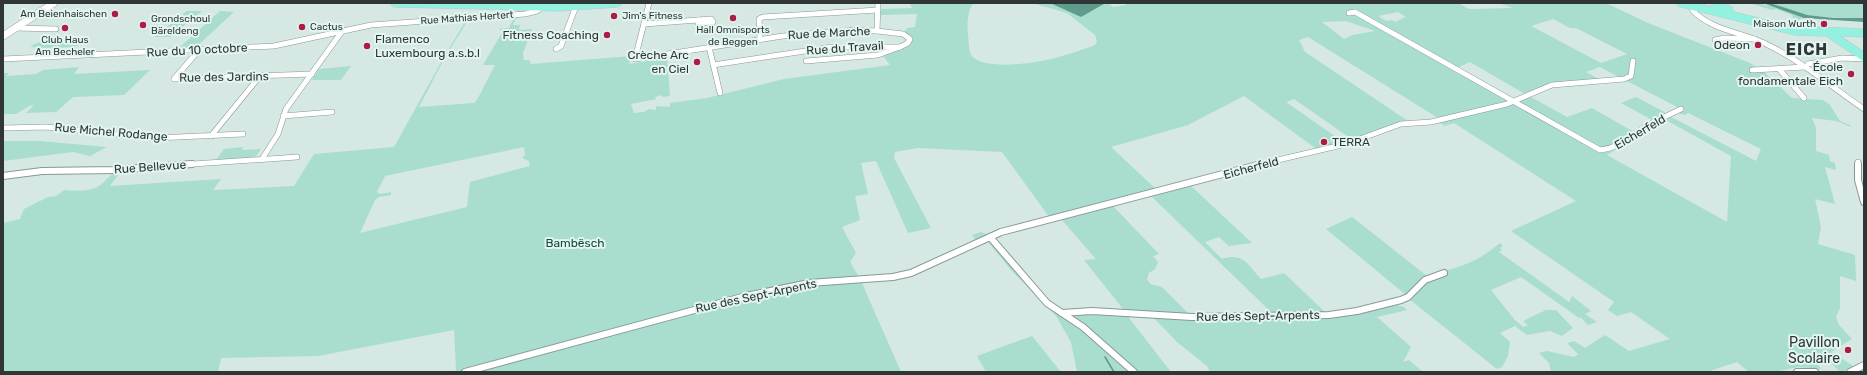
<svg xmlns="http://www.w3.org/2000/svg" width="1867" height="375" viewBox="0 0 1867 375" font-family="Rubik,sans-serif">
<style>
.green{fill:#a8ddd0;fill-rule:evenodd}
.water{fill:#5f9b8d}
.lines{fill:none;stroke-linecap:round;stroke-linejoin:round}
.stream{stroke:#5f9b8d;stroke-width:1.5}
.minor-far1-casing{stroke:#889994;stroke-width:6}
.minor-casing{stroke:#889994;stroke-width:8}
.secondary-casing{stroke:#889994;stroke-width:8}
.primary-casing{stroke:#c5c7c6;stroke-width:9}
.minor-far1{stroke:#fff;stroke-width:5}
.minor{stroke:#fff;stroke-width:6}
.secondary{stroke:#fff;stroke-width:7}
.primary{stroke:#93f1e0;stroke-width:8}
.poi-dot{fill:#ae1b44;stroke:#e3f5f0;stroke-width:1.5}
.labels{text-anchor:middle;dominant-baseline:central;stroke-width:4;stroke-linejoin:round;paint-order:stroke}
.far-poi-label{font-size:10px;fill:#2f3635;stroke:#e3f5f0;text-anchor:start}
.far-street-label{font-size:10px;fill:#2f3635;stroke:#e3f5f0}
.street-label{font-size:12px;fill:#2f3635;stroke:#e3f5f0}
.poi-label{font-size:12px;fill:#2f3635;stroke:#e3f5f0;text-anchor:end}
.park-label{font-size:12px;fill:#154a40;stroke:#e3f5f0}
.near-poi-label{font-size:14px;fill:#2f3635;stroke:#e3f5f0;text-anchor:end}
.district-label{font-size:16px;font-weight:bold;letter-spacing:1px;fill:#2f3635;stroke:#e3f5f0}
</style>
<rect width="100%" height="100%" fill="#d5e8e3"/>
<!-- green -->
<g class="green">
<path d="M 910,3 L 974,3 C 967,10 967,26 968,35 C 969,42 968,54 974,58 C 989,70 1037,63 1055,58 C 1067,55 1078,51 1090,47 L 1095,45 L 1097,41 L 1095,35 L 1067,13 L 1032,3 L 1050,3 L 1081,17 L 1104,4 L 1103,3 L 1108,3 L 1113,7 L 1126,5 L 1124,3 L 1458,3 L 1469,9 L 1513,8 L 1498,3 L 1606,3 L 1648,23 L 1750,63 L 1764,72 L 1792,98 L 1823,100 L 1830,105 L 1840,121 L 1850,125 L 1851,127 L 1836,121 L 1812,118 L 1816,128 L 1816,151 L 1829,155 L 1830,161 L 1835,163 L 1836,170 L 1825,167 L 1835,204 L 1815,199 L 1821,227 L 1818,244 L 1855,255 L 1856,281 L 1840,276 L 1840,308 L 1836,317 L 1839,325 L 1852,339 L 1831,352 L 1855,367 L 1840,372 L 1830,362 L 1816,362 L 1821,369 L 1798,367 L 1775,372 L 1749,372 L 1737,362 L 1707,372 L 1551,372 L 1549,363 L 1539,353 L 1547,351 L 1574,357 L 1578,354 L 1567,343 L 1574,341 L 1585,348 L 1605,335 L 1629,351 L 1670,339 L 1631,312 L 1617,316 L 1608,310 L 1614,302 L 1511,231 L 1576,201 L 1454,123 L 1445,126 L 1440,123 L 1437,124 L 1434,123 L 1403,126 L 1322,152 L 1277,161 L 1190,185 L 1252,243 L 1229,246 L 1219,237 L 1205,242 L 1222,259 C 1243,252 1248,265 1261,279 L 1284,273 L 1327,314 C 1351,312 1385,306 1406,295 L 1326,229 L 1352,217 L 1427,276 C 1458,267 1474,265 1500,243 L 1503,246 L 1500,248 L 1502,250 L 1499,252 L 1569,302 L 1572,296 L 1591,311 L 1585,314 L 1597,322 L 1588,325 L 1580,317 L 1579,318 L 1521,277 L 1491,290 L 1514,319 L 1523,327 L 1528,325 L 1523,321 L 1546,310 L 1556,310 L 1573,328 L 1562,336 L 1550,331 L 1527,335 L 1515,326 L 1500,333 L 1510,342 L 1508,356 L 1502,367 L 1497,369 L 1409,299 L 1392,304 L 1404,307 L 1407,310 L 1377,317 L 1411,347 L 1403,362 L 1409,360 L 1423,372 L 1210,372 L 1207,366 L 1177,342 L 1150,314 L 1141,313 L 1129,318 L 1171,372 L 1077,372 L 1071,342 L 1056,316 L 1011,270 L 988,242 L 984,242 L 911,275 L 898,278 L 861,281 L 901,372 L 454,372 L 456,370 L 454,330 L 318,356 L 221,358 L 218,372 L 3,372 L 3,223 L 20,219 L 24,209 L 48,197 L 56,196 L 64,190 C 75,191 89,192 99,186 C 107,181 110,172 121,171 L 110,186 L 221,179 L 213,190 L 294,186 L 314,154 L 394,147 L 443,59 L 466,20 L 468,20 L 444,59 L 419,107 L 474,103 L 477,100 L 495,65 L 483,65 L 503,31 L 499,29 L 509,28 L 515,16 L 517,16 L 513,25 L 520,25 L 519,30 L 532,29 L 523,53 L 524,60 L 529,60 L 531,64 L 632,56 L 629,64 L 667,58 L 670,96 L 663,97 L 661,95 L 655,97 L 656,99 L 631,104 L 634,113 L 644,112 L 649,109 L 656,110 L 656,106 L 670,107 L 670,103 L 707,98 L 784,79 L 890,65 L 883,56 L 912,41 L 912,36 L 904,33 L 907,28 L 915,27 L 917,14 L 881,15 L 881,9 L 912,8 ZM 1398,12 L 1406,17 L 1395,22 L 1392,20 L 1386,21 L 1378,16 ZM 1553,19 L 1570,28 L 1576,28 L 1627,54 L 1601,63 L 1531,26 ZM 1346,21 L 1375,31 L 1353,35 L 1344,39 L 1322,22 ZM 1308,37 L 1438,118 L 1438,119 L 1408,121 L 1305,52 L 1299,40 ZM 1470,62 L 1525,94 L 1516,100 L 1511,99 L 1457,68 ZM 1600,67 L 1619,77 L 1619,78 L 1601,80 L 1586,72 ZM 1625,80 L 1681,109 L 1670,115 L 1636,97 L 1621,103 L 1654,121 L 1634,132 L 1592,108 L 1567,117 L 1529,96 L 1553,86 ZM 1244,96 L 1318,150 L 1277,158 L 1278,160 L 1221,176 L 1157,190 L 1111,147 L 1188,125 ZM 1294,99 L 1350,138 L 1347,139 L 1351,142 L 1346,144 L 1286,102 ZM 1677,113 L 1685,115 L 1688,113 L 1761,149 L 1756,161 L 1671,117 ZM 1664,119 L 1731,156 L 1727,222 L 1607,155 ZM 524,147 L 525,155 L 522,158 L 529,161 L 530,166 L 470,182 L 467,207 L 360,233 L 375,200 L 379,197 L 391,195 L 391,192 L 380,194 L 377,192 L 385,176 ZM 918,148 L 1002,152 L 1050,218 L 988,235 L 981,232 L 972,235 L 976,240 L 921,267 L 905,272 L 859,277 L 850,262 L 856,253 L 842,227 L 860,220 L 855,196 L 868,194 L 861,163 L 876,161 L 908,233 L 931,228 L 894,158 L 895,152 ZM 1150,195 L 1273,314 L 1190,315 L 1162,287 L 1150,284 L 1147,279 L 1149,273 L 1155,269 L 1158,262 L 1153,256 L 1159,254 L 1112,205 ZM 1061,219 L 1096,259 L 1084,260 L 1123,309 L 1061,309 L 1039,293 L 997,242 L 996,238 C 1007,229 1044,224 1061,219 Z"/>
<path d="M 1749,3 C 1772,3 1792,15 1814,19 L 1801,18 L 1800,20 L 1794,19 L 1792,15 L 1776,9 L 1772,10 Z"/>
<polygon points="1770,3 1864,3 1864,18 1833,18 1806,15"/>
<polygon points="187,11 202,11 170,37 154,37"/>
<polygon points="220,11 234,12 195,48 178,49"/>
<polygon points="48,39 86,40 75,47 39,48 30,46"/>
<polygon points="351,66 341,80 312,80 319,69"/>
<polygon points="79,67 74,74 150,70 124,95 73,97 56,112 26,113 34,105 29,106 16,114 3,114 3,73 9,73 6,76 36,74 43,70"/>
<polygon points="3,141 39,141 107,147 90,156 73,152 3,161"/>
<polygon points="243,147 242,150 261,149 256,156 251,158 216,160 224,149"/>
<polygon points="1032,336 1061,372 986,372 977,356"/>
</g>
<!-- water -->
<g class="water">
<polygon points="1050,3 1103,3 1104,4 1081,17"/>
<polygon points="1763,3 1770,3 1807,15 1833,18 1864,18 1864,22 1804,18"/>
</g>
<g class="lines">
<!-- stream -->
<polyline class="stream" points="1105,357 1114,372"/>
<defs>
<g id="minor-far1">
<polyline points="649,3 635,59 783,36 856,30 877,31"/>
<path d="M 1692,6 L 1693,11 C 1713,31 1746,33 1770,46 C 1804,63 1833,88 1864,109"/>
<path d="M 1349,13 L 1355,12 L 1600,150 C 1619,148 1629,137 1644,128 C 1656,120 1669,115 1681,109"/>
<polygon points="711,19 713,22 698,23 698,20"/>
<polyline points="644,24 698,20"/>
<polyline points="15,28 56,29"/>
<polyline points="760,39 759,19 763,17 878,10"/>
<polyline points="1715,40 1724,38 1755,39"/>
<polyline points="709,47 720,93"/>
<polyline points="556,49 561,46 576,6"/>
<polyline points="199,50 174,79 312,74"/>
<polyline points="3,59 274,46 371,25 525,14 537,11 543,7"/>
<polyline points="806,61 878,55 900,47"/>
<polyline points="1808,64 1842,58 1864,59"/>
<polyline points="713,65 832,47 900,47 908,43 910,39 903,34 877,31 878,3"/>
<polyline points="1779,69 1804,98"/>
<polyline points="1752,70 1805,67"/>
<polyline points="283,116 332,112"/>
<polyline points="3,128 46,127 156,138 243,134"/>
<polyline points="211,136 260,76"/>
<polyline points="262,159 278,134 286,109 343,30"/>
<polyline points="1858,162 1858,165"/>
<polyline points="178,165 297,157"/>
<polyline points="1257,165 1346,144 1401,124 1431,122 1507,104 1552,85 1624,79 1631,76 1633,61"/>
</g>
<g id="minor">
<polyline points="1858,164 1858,180 1864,202"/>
<polyline points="3,176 42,171 114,170 192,164"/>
<polyline points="990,237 1047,303 1083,327 1134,372"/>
<polyline points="1062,313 1092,311 1192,317 1329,315 1357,311 1401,300 1408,297 1425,280 1444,273"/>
<polyline points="465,372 746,296 809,283 893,277 911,273 1001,232 1261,164"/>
<polyline points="1797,372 1815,372"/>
<polyline points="1850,372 1864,365"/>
</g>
<polyline id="secondary" points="3,36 54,3"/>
<g id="primary">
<polyline points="395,3 561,7 617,3"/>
<polyline points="1681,3 1795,31 1824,32"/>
<polyline points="1715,3 1729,10"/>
<polyline points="1819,31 1864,33"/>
<polyline points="1829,33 1864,57"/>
</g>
</defs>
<!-- minor-far1 casing -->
<use href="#minor-far1" class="minor-far1-casing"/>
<!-- minor casing -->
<use href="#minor" class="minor-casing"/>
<!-- secondary casing -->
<use href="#secondary" class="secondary-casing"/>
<!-- primary casing -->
<use href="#primary" class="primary-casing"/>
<!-- minor-far1 -->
<use href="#minor-far1" class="minor-far1"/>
<!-- minor -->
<use href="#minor" class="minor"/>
<!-- secondary -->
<use href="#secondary" class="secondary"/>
<!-- primary -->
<use href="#primary" class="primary"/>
</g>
<!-- markers -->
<g class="poi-dot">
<circle cx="115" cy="14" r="4"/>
<circle cx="614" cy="16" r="4"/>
<circle cx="733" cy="18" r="4"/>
<circle cx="1824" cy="24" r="4"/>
<circle cx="143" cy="25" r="4"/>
<circle cx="302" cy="27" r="4"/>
<circle cx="65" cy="28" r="4"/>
<circle cx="607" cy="35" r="4"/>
<circle cx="1758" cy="45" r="4"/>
<circle cx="367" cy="46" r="4"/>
<circle cx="697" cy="62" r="4"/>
<circle cx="1851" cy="74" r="4"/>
<circle cx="1324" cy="142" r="4"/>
<circle cx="1848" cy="350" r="4"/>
</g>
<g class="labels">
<!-- far-poi labels -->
<g class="far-poi-label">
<text x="107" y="14" text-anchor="end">Am Beienhaischen</text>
<text x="622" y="16">Jim's Fitness</text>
<text x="151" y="19">Grondschoul<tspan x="151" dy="12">Bäreldeng</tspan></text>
<text x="1816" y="24" text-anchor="end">Maison Wurth</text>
<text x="310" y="27">Cactus</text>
<text x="733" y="30" text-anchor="middle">Hall Omnisports<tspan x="733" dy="12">de Beggen</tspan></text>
<text x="65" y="40" text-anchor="middle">Club Haus<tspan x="65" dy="12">Am Becheler</tspan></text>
</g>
<!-- far-street labels -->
<g class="far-street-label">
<text transform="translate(467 18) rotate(-4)">Rue Mathias Hertert</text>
</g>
<!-- street labels -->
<g class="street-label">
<text transform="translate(829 33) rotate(-3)">Rue de Marche</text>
<text transform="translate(845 48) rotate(-4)">Rue du Travail</text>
<text transform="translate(197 50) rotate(-3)">Rue du 10 octobre</text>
<text transform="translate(224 77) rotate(-1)">Rue des Jardins</text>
<text transform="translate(111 132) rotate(5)">Rue Michel Rodange</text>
<text transform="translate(1640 132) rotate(-30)">Eicherfeld</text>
<text transform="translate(150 167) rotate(-4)">Rue Bellevue</text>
<text transform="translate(1251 168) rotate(-15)">Eicherfeld</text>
<text transform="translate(756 296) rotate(-12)">Rue des Sept-Arpents</text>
<text transform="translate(1258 316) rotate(-1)">Rue des Sept-Arpents</text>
</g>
<!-- poi labels -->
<g class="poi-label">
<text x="599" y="35">Fitness Coaching</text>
<text x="375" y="39" text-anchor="start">Flamenco<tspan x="375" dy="14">Luxembourg a.s.b.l</tspan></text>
<text x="1750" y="45">Odeon</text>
<text x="689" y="55">Crèche Arc<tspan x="689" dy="14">en Ciel</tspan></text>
<text x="1843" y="67">École<tspan x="1843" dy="14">fondamentale Eich</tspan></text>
<text x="1332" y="142" text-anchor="start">TERRA</text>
</g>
<!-- park labels -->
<g class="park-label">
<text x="575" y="243">Bambësch</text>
</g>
<!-- near-poi labels -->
<g class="near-poi-label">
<text x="1840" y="342">Pavillon<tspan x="1840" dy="16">Scolaire</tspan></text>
</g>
<!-- district labels -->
<g class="district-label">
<text x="1807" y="49">EICH</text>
</g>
</g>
<!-- border -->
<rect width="1867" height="375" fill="none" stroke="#2f3635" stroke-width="8"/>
</svg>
